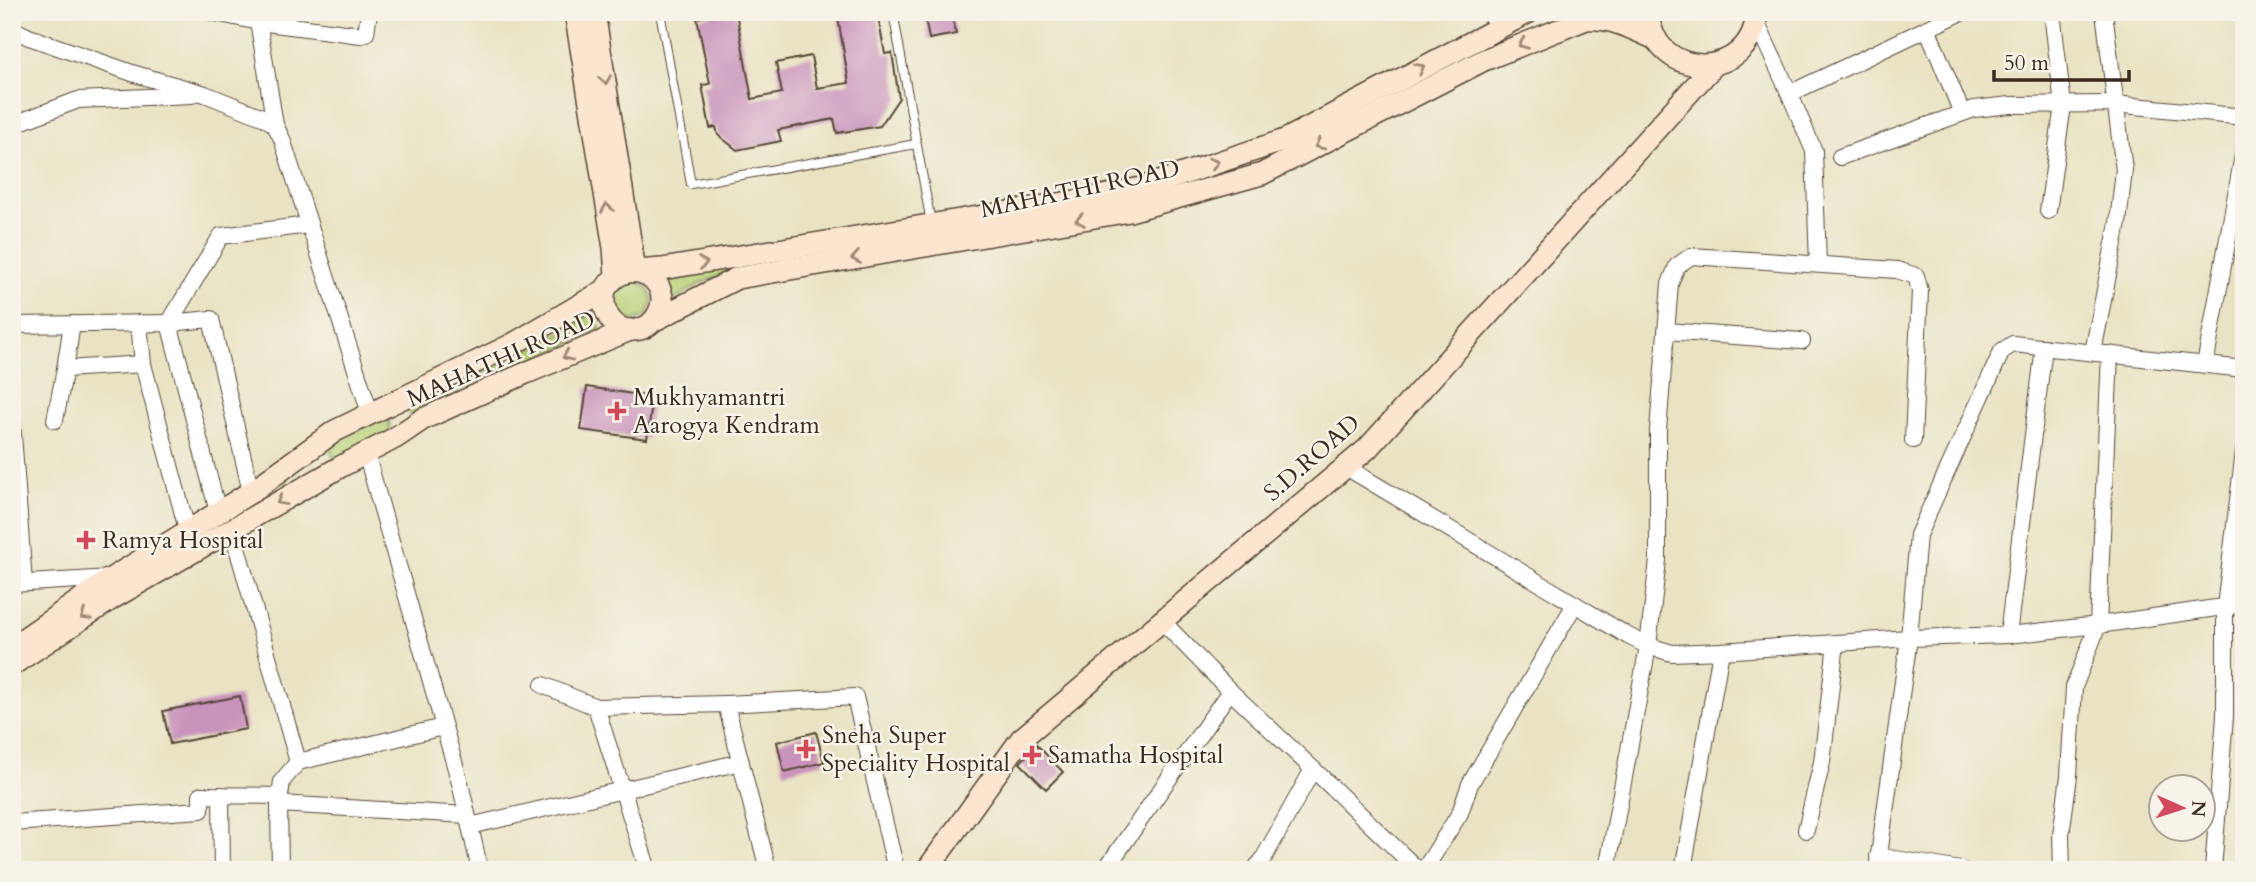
<svg xmlns="http://www.w3.org/2000/svg" width="2256" height="882" viewBox="0 0 2256 882" font-family="Cardo,serif">
<style>
.green{fill:#b8d176;stroke:#7a7e4a;stroke-width:2}
.building{fill:#c994bb}
.lines{fill:none;stroke-linecap:round;stroke-linejoin:round}
.lane-casing{stroke:#554637;stroke-width:10}
.street-casing{stroke:#554637;stroke-width:18}
.secondary-casing{stroke:#554637;stroke-width:24}
.lane{stroke:#fff;stroke-width:8}
.street{stroke:#fff;stroke-width:16}
.secondary{stroke:#fce5cf;stroke-width:21}
.oneway{stroke:#9c8876}
.poi-dot{fill:#d1495b;stroke:#f7f3e8;stroke-width:2.5}
.labels{text-anchor:middle;dominant-baseline:central;stroke-width:5;stroke-linejoin:round;paint-order:stroke}
.street-label{font-size:24px;fill:#3b2a1e;stroke:#f7f3e8}
.poi-label{font-size:24px;fill:#3b2a1e;stroke:#f7f3e8;text-anchor:start}
</style>
<rect width="100%" height="100%" fill="#f7f3e8"/>
<filter id="ink" filterUnits="userSpaceOnUse"><feTurbulence type="fractalNoise" baseFrequency=".0143" numOctaves="2"/><feDisplacementMap in="SourceGraphic" scale="14" xChannelSelector="R" yChannelSelector="G"/><feConvolveMatrix kernelMatrix="1 2 1 2 8 2 1 2 1" color-interpolation-filters="sRGB"/></filter>
<filter id="wash" filterUnits="userSpaceOnUse"><feTurbulence type="fractalNoise" baseFrequency=".00686" numOctaves="4" result="noise"/><feDisplacementMap in="SourceGraphic" scale="28" xChannelSelector="R" yChannelSelector="G"/><feGaussianBlur stdDeviation="1.57" result="paint"/><feColorMatrix in="noise" values="0 0 0 0 0 0 0 0 0 0 0 0 0 0 0 0 0 1.4 0 .05"/><feComposite in="paint" operator="in"/></filter>
<g filter="url(#wash)">
<rect width="100%" height="100%" fill="#e9e3c3"/>
<!-- green -->
<g class="green">
<polygon points="738,264 739,269 701,283 673,301 670,287 666,276"/>
<polygon points="634,280 648,287 653,301 647,315 634,321 619,317 612,297 615,289"/>
<polygon points="592,312 601,330 528,362 524,352 574,326"/>
<polygon points="510,360 514,367 467,387 412,418 408,410"/>
<polygon points="384,417 389,421 390,433 338,460 333,457 329,445"/>
</g>
<g id="blocks">
<!-- building -->
<g class="building">
<polygon points="713,12 736,12 752,99 782,93 776,63 811,56 817,88 849,83 837,12 877,12 885,54 892,53 899,98 880,126 837,133 834,119 778,130 781,141 737,150 718,135 716,127 710,128 702,85 710,84 697,18 714,15"/>
<polygon points="924,12 951,12 956,34 929,39"/>
<polygon points="587,387 653,397 647,439 581,430"/>
<polygon points="240,696 246,729 170,744 163,711"/>
<polygon points="816,732 824,762 784,772 777,742"/>
<polygon points="1036,744 1063,772 1046,789 1020,763"/>
</g>
</g>
</g>
<g filter="url(#ink)">
<use href="#blocks" fill-opacity="0" stroke="#554637" stroke-width="2"/>
<g class="lines">
<defs>
<g id="lane">
<polyline points="660,12 691,184 916,144"/>
<polyline points="893,12 931,223"/>
</g>
<g id="street">
<polyline points="211,12 259,22 361,35 366,33 369,12"/>
<polyline points="1489,12 1498,27"/>
<polyline points="257,14 275,125"/>
<polyline points="1758,26 1788,90 1795,91 1962,12"/>
<polyline points="1927,28 1962,113"/>
<polyline points="12,29 29,37 135,74 205,94 265,118 275,125 282,139 370,413"/>
<polyline points="1788,90 1814,151 1818,264"/>
<polyline points="12,125 78,100 192,95"/>
<polyline points="1840,157 1974,109 2010,105 2115,104 2244,117"/>
<polyline points="2048,211 2063,105 2052,12"/>
<polyline points="139,323 143,364 188,533"/>
<polyline points="169,323 211,319 251,492"/>
<polyline points="169,323 221,236 308,225"/>
<polyline points="72,324 65,369 143,364"/>
<polyline points="12,325 169,323 218,512"/>
<polyline points="1666,331 1802,341"/>
<polyline points="2093,352 2118,223 2124,170 2104,12"/>
<polyline points="2205,365 2244,150"/>
<polyline points="55,420 65,369"/>
<polyline points="12,421 24,583"/>
<polyline points="366,453 460,783 480,870"/>
<polyline points="1346,467 1628,636 1648,646 1672,653 1721,651 1909,638 2008,635 2098,625 2244,604"/>
<polyline points="232,530 298,762 443,727"/>
<polyline points="12,584 111,578"/>
<polyline points="2008,635 2044,347"/>
<polyline points="543,685 596,707 726,704 768,870"/>
<polyline points="1230,691 1313,769 1262,861 1254,870"/>
<polyline points="726,704 855,697 896,870"/>
<polyline points="596,707 648,870"/>
<polyline points="298,762 282,781 279,804 467,815"/>
<polyline points="1313,769 1418,870"/>
<polyline points="221,795 222,870"/>
<polyline points="279,804 280,870"/>
<polyline points="12,823 201,810 201,795 280,796"/>
<polyline points="470,826 741,762"/>
<polyline points="1806,830 1822,762 1836,643"/>
<polyline points="1878,856 1961,870"/>
<polyline points="1105,870 1230,691 1162,621"/>
<polyline points="1424,870 1460,813 1470,784 1575,604"/>
<polyline points="1607,870 1648,646 1658,560 1658,430 1670,284 1677,266 1691,256 1897,270 1916,276 1920,291 1913,440"/>
<polyline points="1683,870 1721,651"/>
<polyline points="1877,870 1909,638 1918,535 2002,351 2013,344 2244,369"/>
<polyline points="2062,870 2061,835 2069,776 2074,687 2098,625 2110,354"/>
<polyline points="2213,870 2225,716 2225,607 2244,451"/>
</g>
<g id="secondary">
<polyline points="575,12 614,248 616,276"/>
<polyline points="594,12 635,271 662,269 1088,199 1141,188 1285,140 1529,12"/>
<path d="M 1648,12 C 1653,83 1753,82 1757,12"/>
<path d="M 655,320 L 737,278 L 1130,211 L 1262,174 L 1484,60 L 1586,19 C 1611,17 1632,29 1656,39"/>
<path d="M 12,647 L 112,578 L 251,492 L 335,431 L 513,344 L 605,290 C 627,251 678,281 657,316 C 653,322 648,327 640,329 C 615,336 600,312 605,290"/>
<polyline points="12,665 113,598 340,467 395,438 423,419 526,373 630,330"/>
<polyline points="927,870 1021,739 1367,449 1715,64"/>
</g>
</defs>
<!-- lane casing -->
<use href="#lane" class="lane-casing"/>
<!-- street casing -->
<use href="#street" class="street-casing"/>
<!-- secondary casing -->
<use href="#secondary" class="secondary-casing"/>
<!-- lane -->
<use href="#lane" class="lane"/>
<!-- street -->
<use href="#street" class="street"/>
<!-- secondary -->
<use href="#secondary" class="secondary"/>
</g>
<!-- one-way arrows -->
<defs><path id="oneway-chevron" d="M-2-3.5L2.5 0L-2 3.5" fill="none" stroke-width="1.6" stroke-linecap="round" stroke-linejoin="round" transform="scale(1.75)"/></defs>
<g class="oneway">
<use href="#oneway-chevron" transform="translate(1523 44) rotate(158)"/>
<use href="#oneway-chevron" transform="translate(1420 68) rotate(-28)"/>
<use href="#oneway-chevron" transform="translate(605 80) rotate(81)"/>
<use href="#oneway-chevron" transform="translate(1319 145) rotate(153)"/>
<use href="#oneway-chevron" transform="translate(1214 163) rotate(-18)"/>
<use href="#oneway-chevron" transform="translate(607 208) rotate(-99)"/>
<use href="#oneway-chevron" transform="translate(1080 220) rotate(170)"/>
<use href="#oneway-chevron" transform="translate(856 258) rotate(170)"/>
<use href="#oneway-chevron" transform="translate(703 263) rotate(-9)"/>
<use href="#oneway-chevron" transform="translate(567 356) rotate(157)"/>
<use href="#oneway-chevron" transform="translate(281 501) rotate(150)"/>
<use href="#oneway-chevron" transform="translate(85 616) rotate(146)"/>
</g>
</g>
<!-- markers -->
<g class="poi-dot">
<path d="M613.5 400.5h7v7h7v7h-7v7h-7v-7h-7v-7h7z"/>
<path d="M82.5 529.5h7v7h7v7h-7v7h-7v-7h-7v-7h7z"/>
<path d="M802.5 738.5h7v7h7v7h-7v7h-7v-7h-7v-7h7z"/>
<path d="M1028.5 744.5h7v7h7v7h-7v7h-7v-7h-7v-7h7z"/>
</g>
<g class="labels">
<!-- street labels -->
<g class="street-label">
<text transform="translate(1080 189) rotate(-12)">MAHATHI ROAD</text>
<text transform="translate(501 359) rotate(-24)">MAHATHI ROAD</text>
<text transform="translate(1312 458) rotate(-41)">S.D.ROAD</text>
</g>
<!-- poi labels -->
<g class="poi-label">
<text x="633" y="397">Mukhyamantri<tspan x="633" dy="28">Aarogya Kendram</tspan></text>
<text x="102" y="540">Ramya Hospital</text>
<text x="822" y="735">Sneha Super<tspan x="822" dy="28">Speciality Hospital</tspan></text>
<text x="1048" y="755">Samatha Hospital</text>
</g>
</g>
<!-- margin -->
<rect width="2256" height="882" fill="none" stroke="#f7f3e8" stroke-width="42"/>
<!-- north arrow -->
<g transform="translate(2182 808) rotate(93)"><circle r="33" fill="#f7f3e8" stroke="#aca397" stroke-width="2"/>
<path d="M0-5L12 26L0 18L-12 26Z" fill="#d1495b"/>
<text y="-10" font-size="19" font-weight="bold" text-anchor="middle" fill="#3b2a1e">N</text>
</g>
<!-- scale -->
<path d="M1994 70v10h135v-10" fill="none" stroke="#3b2a1e" stroke-width="3.5"/>
<text x="2004" y="70" font-size="21" fill="#3b2a1e" stroke="#f7f3e8" stroke-width="5" paint-order="stroke">50 m</text>
</svg>
